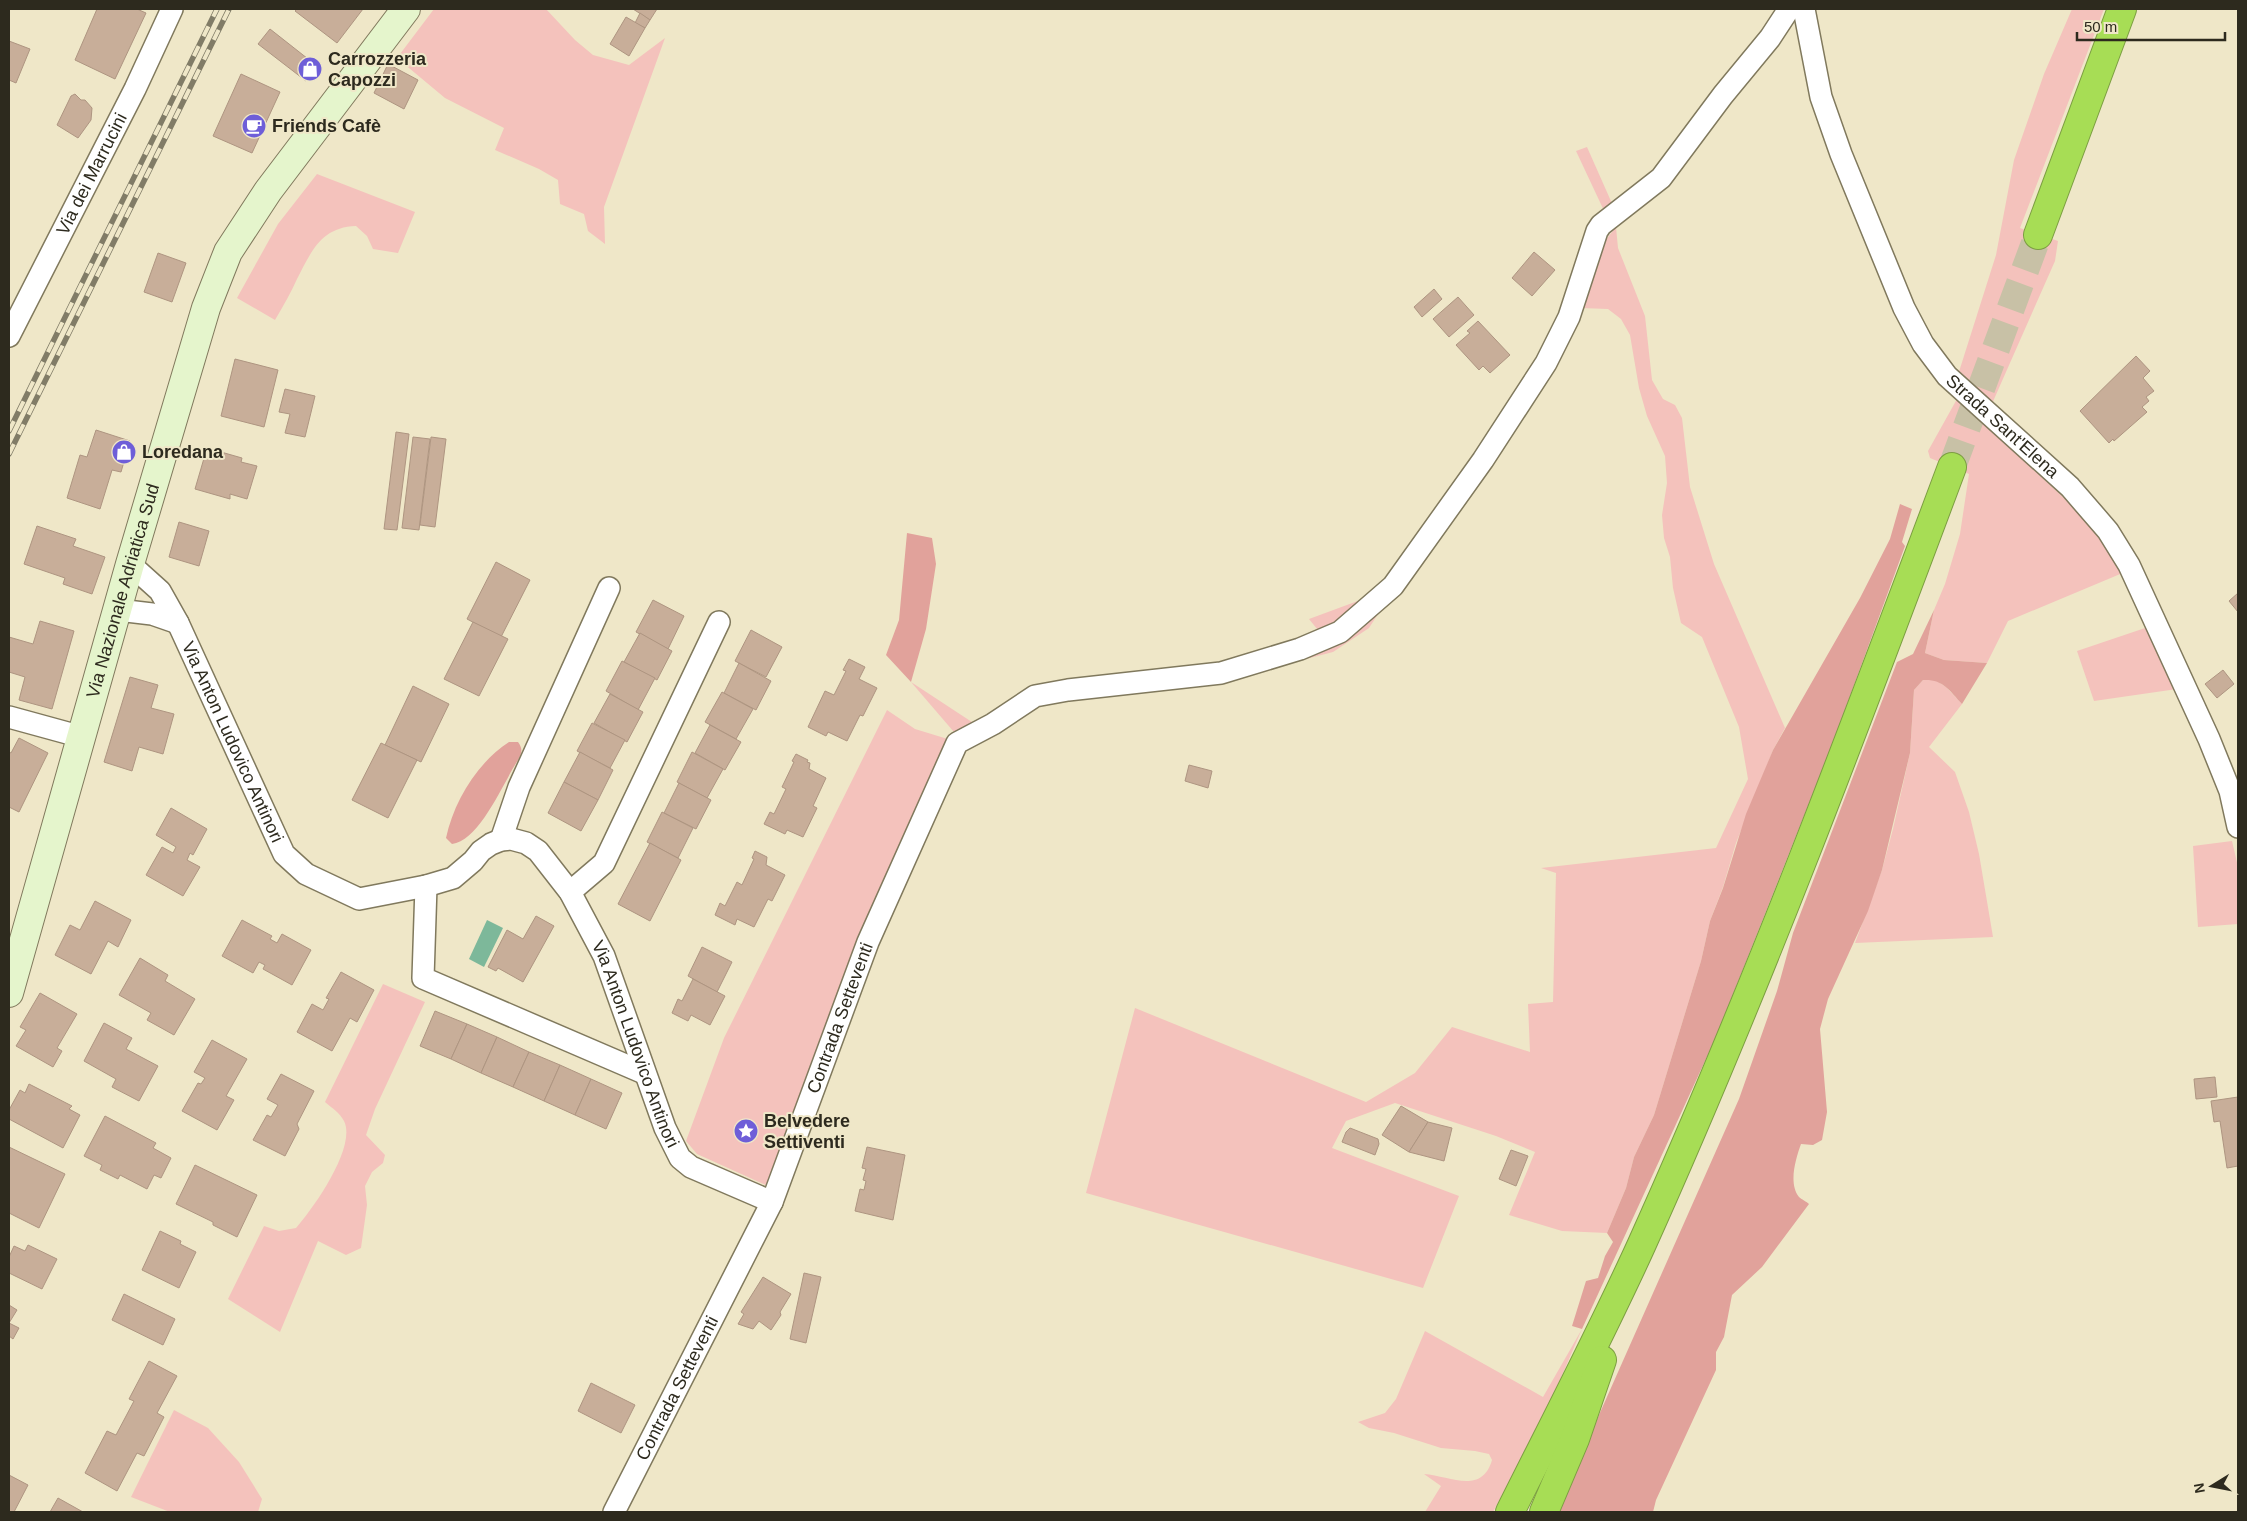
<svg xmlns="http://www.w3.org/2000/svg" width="2247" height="1521" viewBox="0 0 2247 1521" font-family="Helvetica,sans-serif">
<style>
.green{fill:#f4c2bc}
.forest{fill:#e1a29b}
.water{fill:#7db89a}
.building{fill:#c8ae99;stroke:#ae9581}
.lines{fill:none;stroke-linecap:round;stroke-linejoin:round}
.highway-tunnel{stroke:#c8c1a6;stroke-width:28;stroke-dasharray:28 14;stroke-linecap:butt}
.street-casing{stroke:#80795d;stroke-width:24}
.secondary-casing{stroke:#80795d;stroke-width:30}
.highway-casing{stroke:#7c9e42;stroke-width:30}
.street{stroke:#fff;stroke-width:21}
.secondary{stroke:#e5f5cc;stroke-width:28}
.highway{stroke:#a7dd55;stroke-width:28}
.rail-casing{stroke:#817c67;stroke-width:5.5}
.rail{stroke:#efe7c8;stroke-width:4;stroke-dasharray:11;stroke-linecap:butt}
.labels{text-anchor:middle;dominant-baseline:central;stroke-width:4;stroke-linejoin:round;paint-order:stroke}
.poi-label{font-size:18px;font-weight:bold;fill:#2d2a1e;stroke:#efe7c8;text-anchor:start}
.street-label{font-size:18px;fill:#2d2a1e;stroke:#efe7c8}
</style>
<rect width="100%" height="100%" fill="#efe7c8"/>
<!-- green -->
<g class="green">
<polygon points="434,9 546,9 575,40 593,55 629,65 665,38 604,207 605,244 588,231 584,214 560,204 558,180 539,169 495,150 504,128 445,98 397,58"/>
<polygon points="2072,9 2104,9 2020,228 2058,241 2055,261 1991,406 1957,378 1996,255 2014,160 2044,74"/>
<polygon points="1587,147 1614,208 1606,215 1576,151"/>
<path d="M 317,174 L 415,212 L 398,253 L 373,249 L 367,236 L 356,226 C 321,227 311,252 297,279 C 291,293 283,306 275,320 L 237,298 L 278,224 Z"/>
<polygon points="1616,227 1618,248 1645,316 1652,380 1663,399 1675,405 1682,418 1690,487 1714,564 1785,728 1773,750 1736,843 1723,887 1710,921 1701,961 1654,1115 1634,1157 1626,1188 1607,1233 1562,1231 1509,1215 1535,1152 1496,1136 1395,1103 1346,1121 1332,1148 1459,1196 1423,1288 1086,1193 1135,1008 1366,1102 1415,1073 1452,1027 1530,1052 1528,1004 1553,1002 1556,873 1541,868 1716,848 1748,779 1739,727 1702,637 1681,623 1673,588 1670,557 1664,538 1662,515 1667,483 1665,456 1647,416 1639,388 1630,335 1621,319 1608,309 1581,308 1600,247"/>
<polygon points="1957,399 2076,509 2125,572 2008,621 1987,663 1944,660 1925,653 1934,610 1945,584 1960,534 1969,474 1930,458 1928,451"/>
<polygon points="1374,595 1374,608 1378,614 1369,628 1333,652 1302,660 1281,654 1322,635 1309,619"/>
<polygon points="2151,626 2177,689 2094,701 2077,651"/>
<polygon points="1934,679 1946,687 1962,704 1929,747 1955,772 1969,812 1979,854 1993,937 1855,943 1882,870 1893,829 1910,753 1914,690 1923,680"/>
<polygon points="911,682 981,728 960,739"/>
<polygon points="887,710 915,729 951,740 768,1186 697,1154 686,1141 724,1038"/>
<polygon points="2232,841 2238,867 2238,924 2198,927 2193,846"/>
<path d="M 383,984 L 425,1002 L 375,1109 L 366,1135 L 385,1155 L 383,1163 L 372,1172 L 365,1186 L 367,1205 L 361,1248 L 346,1255 L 318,1241 L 280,1332 L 228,1299 L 264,1226 L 279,1231 L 296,1228 C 313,1209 357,1147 344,1121 C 340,1113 332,1108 325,1102 Z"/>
<path d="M 1582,1329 L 1550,1403 L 1493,1512 L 1425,1512 L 1441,1486 L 1424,1474 C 1450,1476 1482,1495 1492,1460 L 1489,1454 L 1475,1451 L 1441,1448 L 1394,1433 L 1369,1428 L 1358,1422 L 1385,1413 L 1396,1399 L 1425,1331 L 1543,1397 Z"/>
<polygon points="174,1410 208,1428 239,1462 262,1499 258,1512 170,1512 131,1497"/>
</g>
<!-- forest -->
<g class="forest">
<polygon points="1900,504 1912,509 1902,542 1905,546 1831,748 1716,1037 1582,1329 1572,1326 1586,1281 1598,1278 1605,1256 1613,1242 1607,1233 1626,1188 1634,1157 1654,1115 1701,961 1710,921 1723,888 1746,814 1773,750 1860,598 1890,539"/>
<polygon points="907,533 932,538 936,564 926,629 911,682 886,655 899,620"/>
<path d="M 1934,610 L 1925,653 L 1944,660 L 1987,663 L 1962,704 C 1949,690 1943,679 1923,680 L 1914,690 L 1910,753 L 1882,870 L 1868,911 L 1828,999 L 1820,1029 L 1827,1112 L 1822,1140 L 1813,1145 L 1801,1144 C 1796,1158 1788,1183 1799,1197 C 1801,1199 1807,1202 1809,1204 L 1762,1267 L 1732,1295 L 1724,1337 L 1716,1352 L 1716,1370 L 1656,1500 L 1653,1512 L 1556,1512 L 1739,1099 L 1777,991 L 1793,933 L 1897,662 L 1913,654 Z"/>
<path d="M 509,742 L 518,742 C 523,749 522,753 518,760 C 503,783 480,840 452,844 L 446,838 C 454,801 477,763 509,742 Z"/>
</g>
<!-- water -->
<polygon class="water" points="487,920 503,928 484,967 469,959"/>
<!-- building -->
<g class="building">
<polygon points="97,9 137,9 146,13 115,79 75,60"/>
<polygon points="297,9 363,9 337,43 295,11"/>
<polygon points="633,9 657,9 650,20"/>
<polygon points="640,13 650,20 645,28 635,23"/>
<polygon points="626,17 645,28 629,56 610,44"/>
<polygon points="270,29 317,66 306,81 258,44"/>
<polygon points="9,41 30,49 16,83 9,80"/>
<polygon points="388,64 418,80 404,109 374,93"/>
<polygon points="241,74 280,92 252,153 213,136"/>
<polygon points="75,94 81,100 85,100 92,108 91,120 78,138 57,125 71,96"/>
<polygon points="1534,252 1555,270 1532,296 1512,278"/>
<polygon points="158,253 186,263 172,302 144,292"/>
<polygon points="1434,289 1442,299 1422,317 1414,307"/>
<polygon points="1458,297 1474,315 1449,337 1433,319"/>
<polygon points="1478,321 1510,355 1490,373 1483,366 1479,370 1456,345 1470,333 1467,331"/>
<polygon points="2136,356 2150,371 2143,378 2154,391 2146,397 2149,401 2142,407 2147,412 2114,441 2113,439 2109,443 2080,411"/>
<polygon points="235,359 278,370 264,427 221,416"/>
<polygon points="285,389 315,396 305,437 285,433 290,414 279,412"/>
<polygon points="96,430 130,441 121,472 112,470 100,509 67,498 80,455 87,457"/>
<polygon points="396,432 409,434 397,530 384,529"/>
<polygon points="413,437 430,439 419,530 402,528"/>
<polygon points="431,437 446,439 435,527 420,525"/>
<polygon points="207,448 242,458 241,462 257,466 247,499 230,494 230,499 195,489"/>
<polygon points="179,522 209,531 199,566 169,557"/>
<polygon points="37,526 76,539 73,546 105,557 92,594 63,584 65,578 24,564"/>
<polygon points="496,562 530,580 501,637 467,619"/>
<polygon points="2238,593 2238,612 2229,601"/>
<polygon points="653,600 684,616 668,649 636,632"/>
<polygon points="40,621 74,631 52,709 19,700 25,677 9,672 9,637 33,644"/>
<polygon points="473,622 508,639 479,696 444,679"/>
<polygon points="751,630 782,647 766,677 735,661"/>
<polygon points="640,633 672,651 657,680 624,662"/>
<polygon points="849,659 865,667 859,679 877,688 863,716 860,715 847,741 828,732 826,736 808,727 825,691 834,695 846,671 843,670"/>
<polygon points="622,661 655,678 638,710 606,691"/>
<polygon points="739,663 771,681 756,710 724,693"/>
<polygon points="2223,670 2234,684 2217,698 2205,684"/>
<polygon points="130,677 158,685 151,708 174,714 163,754 139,747 132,771 104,762"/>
<polygon points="413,686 449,704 421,762 385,745"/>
<polygon points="722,692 753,709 736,739 705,722"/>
<polygon points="610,694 643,712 627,742 594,723"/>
<polygon points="592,723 625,740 610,768 577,751"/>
<polygon points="710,725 741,742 725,770 695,753"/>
<polygon points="19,738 48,753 19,812 9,807 9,752 11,753"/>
<polygon points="381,743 417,760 388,818 352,800"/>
<polygon points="580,752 613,770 598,800 564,782"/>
<polygon points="692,752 723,769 707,798 677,782"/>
<polygon points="796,754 808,760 807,762 810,763 809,769 826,778 813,806 817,808 803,837 787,830 785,834 764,824 770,812 774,814 786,789 782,787 794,762 792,761"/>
<polygon points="1189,765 1212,771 1208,788 1185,781"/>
<polygon points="564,782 598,800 581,831 548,813"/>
<polygon points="679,783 711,800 696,829 664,813"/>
<polygon points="171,808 207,829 193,855 190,853 187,860 200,867 183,896 146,875 162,847 173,853 176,847 156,835"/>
<polygon points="662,812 693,828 678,858 647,842"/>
<polygon points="650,843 681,860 650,921 618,904"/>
<polygon points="755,851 767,857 766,865 785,875 772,901 768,899 754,927 737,919 735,925 715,915 720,903 725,906 737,882 742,885 754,859 752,858"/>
<polygon points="95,901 131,920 118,947 108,941 91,974 55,955 70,925 80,930"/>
<polygon points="536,916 554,926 523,982 498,968 496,971 488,967 507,930 523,939"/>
<polygon points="242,920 272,936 270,939 277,943 282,934 311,950 292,985 263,969 265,965 259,962 253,973 222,956"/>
<polygon points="702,947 732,962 717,992 688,976"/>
<polygon points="140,958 168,975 165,981 195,999 174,1035 147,1020 151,1013 119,995"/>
<polygon points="341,972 374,990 357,1022 350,1018 332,1051 297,1032 312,1004 323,1010 329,999 326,998"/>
<polygon points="693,979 725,996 710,1025 691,1015 688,1021 672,1013 678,999 682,1001"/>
<polygon points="40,993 77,1014 57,1048 62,1051 53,1067 16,1046 26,1030 20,1027"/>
<polygon points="435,1011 467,1024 451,1059 420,1046"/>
<polygon points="104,1023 132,1038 126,1049 158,1066 139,1101 112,1087 116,1079 84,1061"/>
<polygon points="467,1024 497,1037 481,1073 451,1059"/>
<polygon points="497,1037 529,1052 513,1087 481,1073"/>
<polygon points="212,1040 247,1059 226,1096 234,1100 217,1130 182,1111 198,1083 201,1084 205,1078 194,1072"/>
<polygon points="529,1052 560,1065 544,1101 513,1087"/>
<polygon points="560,1065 591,1079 575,1115 544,1101"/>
<polygon points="281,1074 314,1091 297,1124 299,1129 285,1156 253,1140 267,1115 271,1117 278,1105 267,1099"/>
<polygon points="2215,1077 2217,1097 2196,1099 2194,1079"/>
<polygon points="591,1079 622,1093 606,1129 575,1115"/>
<polygon points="29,1084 72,1106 69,1109 80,1115 63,1148 9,1119 9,1110 20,1090 25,1093"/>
<polygon points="2238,1097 2238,1166 2227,1168 2220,1121 2214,1122 2211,1101"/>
<polygon points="1401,1106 1428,1122 1409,1152 1382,1135"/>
<polygon points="105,1116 156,1143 153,1148 171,1158 161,1178 154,1175 147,1189 120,1175 118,1179 100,1170 102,1165 84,1156"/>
<polygon points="1428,1122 1452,1128 1444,1161 1409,1152"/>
<polygon points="1350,1128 1378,1139 1379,1144 1375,1155 1342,1142 1346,1132"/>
<polygon points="9,1147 65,1174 39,1228 9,1213"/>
<polygon points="867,1147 905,1155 893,1220 855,1211 860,1189 864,1190 866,1181 863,1180 866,1169 862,1168"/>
<polygon points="1511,1150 1528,1156 1516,1186 1499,1179"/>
<polygon points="195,1165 257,1195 237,1237 213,1225 213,1222 176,1204"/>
<polygon points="160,1231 181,1241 180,1244 196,1252 179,1288 142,1270"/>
<polygon points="28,1245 57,1259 42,1289 9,1273 9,1257 14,1246 25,1251"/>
<polygon points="804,1273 821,1277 806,1343 790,1339"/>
<polygon points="763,1277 791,1294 780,1312 781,1315 771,1330 759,1321 753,1329 738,1324 744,1314 741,1312"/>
<polygon points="124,1294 175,1319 163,1345 112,1320"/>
<polygon points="9,1305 17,1310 9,1323 19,1328 13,1339 9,1336"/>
<polygon points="149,1361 177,1376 157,1413 164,1417 144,1456 137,1453 117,1491 85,1473 107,1431 116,1435 134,1401 129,1399"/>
<polygon points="591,1383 635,1405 621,1433 578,1411"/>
<polygon points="9,1475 28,1485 14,1512 9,1512"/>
<polygon points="58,1498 83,1512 50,1512"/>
</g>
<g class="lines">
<!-- highway-tunnel -->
<polyline class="highway-tunnel" points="1952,467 2038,235"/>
<defs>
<g id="street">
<path id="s1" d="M 1804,9 L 1821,97 L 1841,154 L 1904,308 L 1923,344 L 1947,376 L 2070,487 L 2108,531 L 2129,565 L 2209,739 L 2230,791 L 2238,827"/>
<path id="s2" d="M 9,336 L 135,89 L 172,9"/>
<path id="s3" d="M 130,564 L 160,591 L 178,623 L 284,854 L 306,874 L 359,899 L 426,886 L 453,878 L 473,861 L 481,851 L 491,844 L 501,840 L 511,839 L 526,843 L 538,851 L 570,892 L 604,956 L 665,1128 L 680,1158 L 691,1167 L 772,1202"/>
<polyline points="118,610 152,614 178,623"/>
<polyline points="9,717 82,737"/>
<polyline points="501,840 519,787 609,588"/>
<polyline points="426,886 423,978 644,1073"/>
<polyline points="570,892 604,863 719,622"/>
<path id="s4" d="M 614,1512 L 772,1202 L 868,942 L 957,743 L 993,724 L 1035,696 L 1068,690 L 1221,673 L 1300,649 L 1340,632 L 1393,586 L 1483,460 L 1546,363 L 1569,317 L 1597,231 L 1601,225 L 1661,178 L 1723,95 L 1770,38 L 1789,9"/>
</g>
<g id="secondary">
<path id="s5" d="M 9,993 L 130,564 L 206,308 L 228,252 L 268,191 L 406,9"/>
</g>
<g id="highway">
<polyline points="2038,235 2122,9"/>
<path d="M 1510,1512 C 1554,1424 1600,1336 1641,1246 C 1756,991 1854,729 1952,467"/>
<polyline points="1544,1512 1575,1439 1602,1360"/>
</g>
</defs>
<!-- street casing -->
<use href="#street" class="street-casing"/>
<!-- secondary casing -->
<use href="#secondary" class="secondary-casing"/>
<!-- highway casing -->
<use href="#highway" class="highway-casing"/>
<!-- street -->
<use href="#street" class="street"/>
<!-- secondary -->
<use href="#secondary" class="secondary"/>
<!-- highway -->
<use href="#highway" class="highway"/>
<defs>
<g id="rail">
<polyline points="9,431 217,9"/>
<polyline points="9,454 229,9"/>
</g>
</defs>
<!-- rail casing -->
<use href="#rail" class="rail-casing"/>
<!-- rail -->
<use href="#rail" class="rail"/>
</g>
<!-- icons -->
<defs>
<symbol id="shop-disc" viewBox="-11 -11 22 22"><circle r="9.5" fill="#6e5ed8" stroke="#efe7c8"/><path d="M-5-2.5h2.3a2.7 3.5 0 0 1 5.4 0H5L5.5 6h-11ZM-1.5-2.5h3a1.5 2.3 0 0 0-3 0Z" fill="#fff"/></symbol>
<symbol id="cafe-disc" viewBox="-11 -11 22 22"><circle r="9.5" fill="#6e5ed8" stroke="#efe7c8"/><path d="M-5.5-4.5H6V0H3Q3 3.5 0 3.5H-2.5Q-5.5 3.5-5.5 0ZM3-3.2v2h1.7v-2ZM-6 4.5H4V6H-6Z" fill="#fff"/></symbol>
<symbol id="sight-disc" viewBox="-11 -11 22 22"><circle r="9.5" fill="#6e5ed8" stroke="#efe7c8"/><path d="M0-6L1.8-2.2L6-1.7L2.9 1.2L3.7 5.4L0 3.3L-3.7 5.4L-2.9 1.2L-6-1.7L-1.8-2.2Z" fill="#fff"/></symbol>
</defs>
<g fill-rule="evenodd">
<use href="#shop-disc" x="296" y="55" width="28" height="28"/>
<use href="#cafe-disc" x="240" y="112" width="28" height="28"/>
<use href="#shop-disc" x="110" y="438" width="28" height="28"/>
<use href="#sight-disc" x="732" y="1117" width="28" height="28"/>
</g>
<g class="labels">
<!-- poi labels -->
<g class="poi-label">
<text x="328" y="59">Carrozzeria<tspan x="328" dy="21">Capozzi</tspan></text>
<text x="272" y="126">Friends Cafè</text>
<text x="142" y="452">Loredana</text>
<text x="764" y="1121">Belvedere<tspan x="764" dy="21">Settiventi</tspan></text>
</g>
<!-- street labels -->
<g class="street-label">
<text stroke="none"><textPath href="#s2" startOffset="182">Via dei Marrucini</textPath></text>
<text stroke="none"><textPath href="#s1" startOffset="472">Strada Sant'Elena</textPath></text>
<text stroke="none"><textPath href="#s5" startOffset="418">Via Nazionale Adriatica Sud</textPath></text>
<text stroke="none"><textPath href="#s3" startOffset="208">Via Anton Ludovico Antinori</textPath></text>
<text stroke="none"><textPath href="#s4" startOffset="544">Contrada Setteventi</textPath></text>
<text stroke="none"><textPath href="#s3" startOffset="836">Via Anton Ludovico Antinori</textPath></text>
<text stroke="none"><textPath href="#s4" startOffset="139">Contrada Setteventi</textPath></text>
</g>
</g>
<!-- border -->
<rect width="2247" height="1521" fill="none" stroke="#2d2a1e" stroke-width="20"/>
<!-- north arrow -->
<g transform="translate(2212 1486) rotate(260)" stroke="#efe7c8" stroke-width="4" paint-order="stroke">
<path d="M0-4L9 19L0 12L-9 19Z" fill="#2d2a1e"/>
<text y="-8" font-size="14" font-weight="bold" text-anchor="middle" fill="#2d2a1e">N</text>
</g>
<!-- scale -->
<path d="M2077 32v8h148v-8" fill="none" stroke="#2d2a1e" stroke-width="2.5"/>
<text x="2084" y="32" font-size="15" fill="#2d2a1e" stroke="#efe7c8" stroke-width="4" paint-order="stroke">50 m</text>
</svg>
